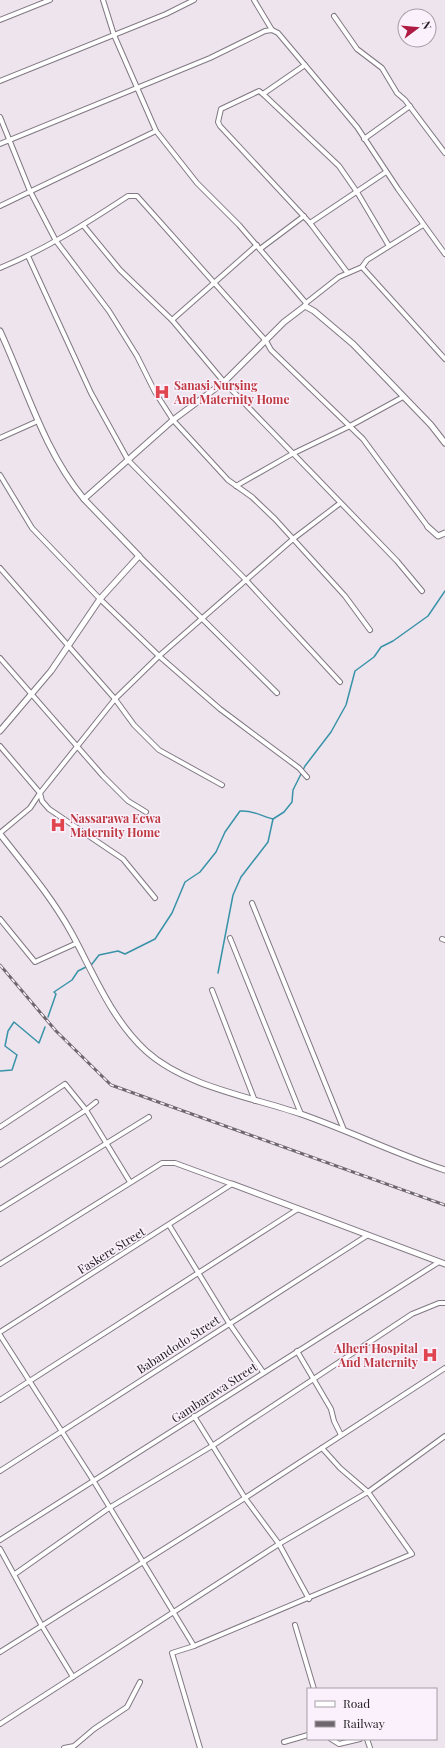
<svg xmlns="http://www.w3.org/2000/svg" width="445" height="1748" viewBox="0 0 445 1748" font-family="'Playfair Display',serif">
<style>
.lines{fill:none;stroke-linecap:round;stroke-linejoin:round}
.stream{stroke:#3993a8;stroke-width:1.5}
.minor-casing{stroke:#807882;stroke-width:6}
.tertiary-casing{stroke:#807882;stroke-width:7}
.minor{stroke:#fff;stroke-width:4}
.tertiary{stroke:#fff;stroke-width:5}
.rail-casing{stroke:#6e686e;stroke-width:3}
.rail{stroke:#faf1fc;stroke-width:1.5;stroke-dasharray:4.5;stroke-linecap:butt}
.labels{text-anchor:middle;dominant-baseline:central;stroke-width:3;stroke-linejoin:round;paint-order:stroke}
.health-label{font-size:12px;font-weight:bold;fill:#be3a42;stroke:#faf1fc;text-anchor:start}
.street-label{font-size:12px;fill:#262226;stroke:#faf1fc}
</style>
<rect width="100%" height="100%" fill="#ede4ee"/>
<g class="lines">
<!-- stream -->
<g class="stream">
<polyline points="218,973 233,895 241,877 268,842 273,819"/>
<path d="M 48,1017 L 56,994 L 54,992 L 72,980 L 78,971 L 92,964 L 99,955 L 118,951 L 125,954 L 155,939 L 172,913 L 185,882 L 200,872 L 216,852 L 225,832 L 240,811 C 253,810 261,816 273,819 L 284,812 L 292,802 L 293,790 L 305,766 L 331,732 L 346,705 L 355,671 L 374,657 L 381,647 L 393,641 L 428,616 L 445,591"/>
<polyline points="0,1071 12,1070 17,1055 5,1046 8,1031 14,1022 39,1043 45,1027"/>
</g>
<defs>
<g id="minor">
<polyline points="103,0 114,35 156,131 197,183 239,225 306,303 305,306"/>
<polyline points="254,0 272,30"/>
<polyline points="334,16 357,49 382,68 397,93 405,100 445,153"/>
<polyline points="0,20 50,0"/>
<polyline points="0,81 166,14 194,0"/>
<polyline points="263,94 305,65"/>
<polyline points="0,117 30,191 56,241 109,311 137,356 155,392 173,420 228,480 252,497 275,519 345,596 370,630"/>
<polyline points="364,139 410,106"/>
<polyline points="0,144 210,58 265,31 272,30 278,33 357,127 398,189 445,254"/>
<polyline points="0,206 156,131"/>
<polyline points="310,223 386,172"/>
<polyline points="83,225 120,270 172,320 224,382 397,561 422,591"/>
<polyline points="260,249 304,216"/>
<polyline points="28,256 91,393 128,460 246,580 340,682"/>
<polyline points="362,267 445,359"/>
<path d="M 0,268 C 46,249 87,223 128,196 L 137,196 L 266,341 L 271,350 L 363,439 L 428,527"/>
<polyline points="347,272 310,223 220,126 218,122 221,109 259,91 263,94 339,166 357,192 389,246"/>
<polyline points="306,303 339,277 362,267 367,260 423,225"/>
<polyline points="172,320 257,245"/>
<polyline points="0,438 38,421"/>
<polyline points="0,475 32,528 100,599 159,656 220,709 299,768 307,777"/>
<polyline points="236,486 292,454 350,426 403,397"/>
<polyline points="139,556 277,693"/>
<polyline points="0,568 115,699 134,725 159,750 222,785"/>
<polyline points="0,658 103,776 128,801 146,812"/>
<polyline points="0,746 40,793 42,801 49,809 123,859 155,898"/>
<polyline points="0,833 30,808 40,793 115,699 159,656 293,539 339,504"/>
<polyline points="252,903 344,1130"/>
<polyline points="0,919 35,962 77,943"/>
<polyline points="230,938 301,1114"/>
<polyline points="442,939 445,940"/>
<polyline points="212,990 255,1101"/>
<polyline points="0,1127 65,1084 86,1110 130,1182"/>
<polyline points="0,1165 86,1110 96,1102"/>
<polyline points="0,1209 149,1117"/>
<polyline points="169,1225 229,1323 263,1372"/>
<polyline points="0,1264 162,1163 175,1163 232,1184"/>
<polyline points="0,1332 232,1184"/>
<polyline points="0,1335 93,1480 194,1646"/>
<polyline points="297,1351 331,1409 334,1421 341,1435"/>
<polyline points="0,1400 298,1209"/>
<polyline points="194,1416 245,1498 279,1544 309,1599"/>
<polyline points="0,1471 368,1235"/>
<polyline points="0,1540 439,1262"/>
<polyline points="0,1549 42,1626 73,1677"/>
<polyline points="15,1574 109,1508 212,1446 412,1314 439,1303 445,1303"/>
<polyline points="295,1625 314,1689"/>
<polyline points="0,1652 245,1498 445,1368"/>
<polyline points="0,1724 279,1544 368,1492 445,1436"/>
<polyline points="331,1739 339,1744 360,1739"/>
<polyline points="367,1739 370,1748"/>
<polyline points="284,1742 308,1735"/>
<polyline points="64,1748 74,1746 94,1729 127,1707 140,1682"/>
<polyline points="200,1748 172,1653 194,1646 412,1554 368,1492 340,1468 322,1448"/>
</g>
<g id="tertiary">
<path d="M 0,331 C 26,387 44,451 84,499 L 173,420 L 224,382 L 284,322 L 305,306 L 314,311 L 353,344 L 431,425 L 445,443"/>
<polyline points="428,527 438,536 445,533"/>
<polyline points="0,731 51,671 100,599 139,556 84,499"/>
<path d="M 0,834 C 25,866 51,896 71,932 C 93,972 111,1019 146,1051 C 186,1087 252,1097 301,1114 C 350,1131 396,1154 445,1170"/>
<polyline points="232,1184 445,1264"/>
</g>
</defs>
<!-- minor casing -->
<use href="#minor" class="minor-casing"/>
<!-- tertiary casing -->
<use href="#tertiary" class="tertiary-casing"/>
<!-- minor -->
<use href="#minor" class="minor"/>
<!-- tertiary -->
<use href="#tertiary" class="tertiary"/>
<defs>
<polyline id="rail" points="0,965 56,1031 111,1085 445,1205"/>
</defs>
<!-- rail casing -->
<use href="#rail" class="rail-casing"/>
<!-- rail -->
<use href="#rail" class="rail"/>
</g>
<!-- icons -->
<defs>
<symbol id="hospital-bare" viewBox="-9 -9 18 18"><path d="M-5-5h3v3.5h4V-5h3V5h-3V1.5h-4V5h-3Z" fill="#e0444e" stroke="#faf1fc" stroke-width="2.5" paint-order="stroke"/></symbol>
</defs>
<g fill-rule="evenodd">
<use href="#hospital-bare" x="151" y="381" width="22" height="22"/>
<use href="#hospital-bare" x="47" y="814" width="22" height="22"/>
<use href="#hospital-bare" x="419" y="1344" width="22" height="22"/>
</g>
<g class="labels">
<!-- health labels -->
<g class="health-label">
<text x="174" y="385">Sanasi Nursing<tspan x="174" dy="14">And Maternity Home</tspan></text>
<text x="70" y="818">Nassarawa Ecwa<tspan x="70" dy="14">Maternity Home</tspan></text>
<text x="418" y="1348" text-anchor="end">Alheri Hospital<tspan x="418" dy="14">And Maternity</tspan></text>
</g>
<!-- street labels -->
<g class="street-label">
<text transform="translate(111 1250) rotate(-32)">Faskere Street</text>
<text transform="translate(178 1344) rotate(-33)">Babandodo Street</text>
<text transform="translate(214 1392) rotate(-33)">Gambarawa Street</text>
</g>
</g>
<!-- legend -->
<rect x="307" y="1688" width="130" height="52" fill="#faf1fc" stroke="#a59ea6"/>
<rect x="315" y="1701" width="20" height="6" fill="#ffffff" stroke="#a59ea6"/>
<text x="343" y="1708" font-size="12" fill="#262226">Road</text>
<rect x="315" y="1721" width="20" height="6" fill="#6e686e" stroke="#a59ea6"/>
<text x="343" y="1728" font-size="12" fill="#262226">Railway</text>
<!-- north arrow -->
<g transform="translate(417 28) rotate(74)"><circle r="19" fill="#faf1fc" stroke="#a59ea6"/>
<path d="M0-3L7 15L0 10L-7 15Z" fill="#af1b43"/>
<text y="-6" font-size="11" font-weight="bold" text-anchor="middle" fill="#262226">N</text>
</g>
</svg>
